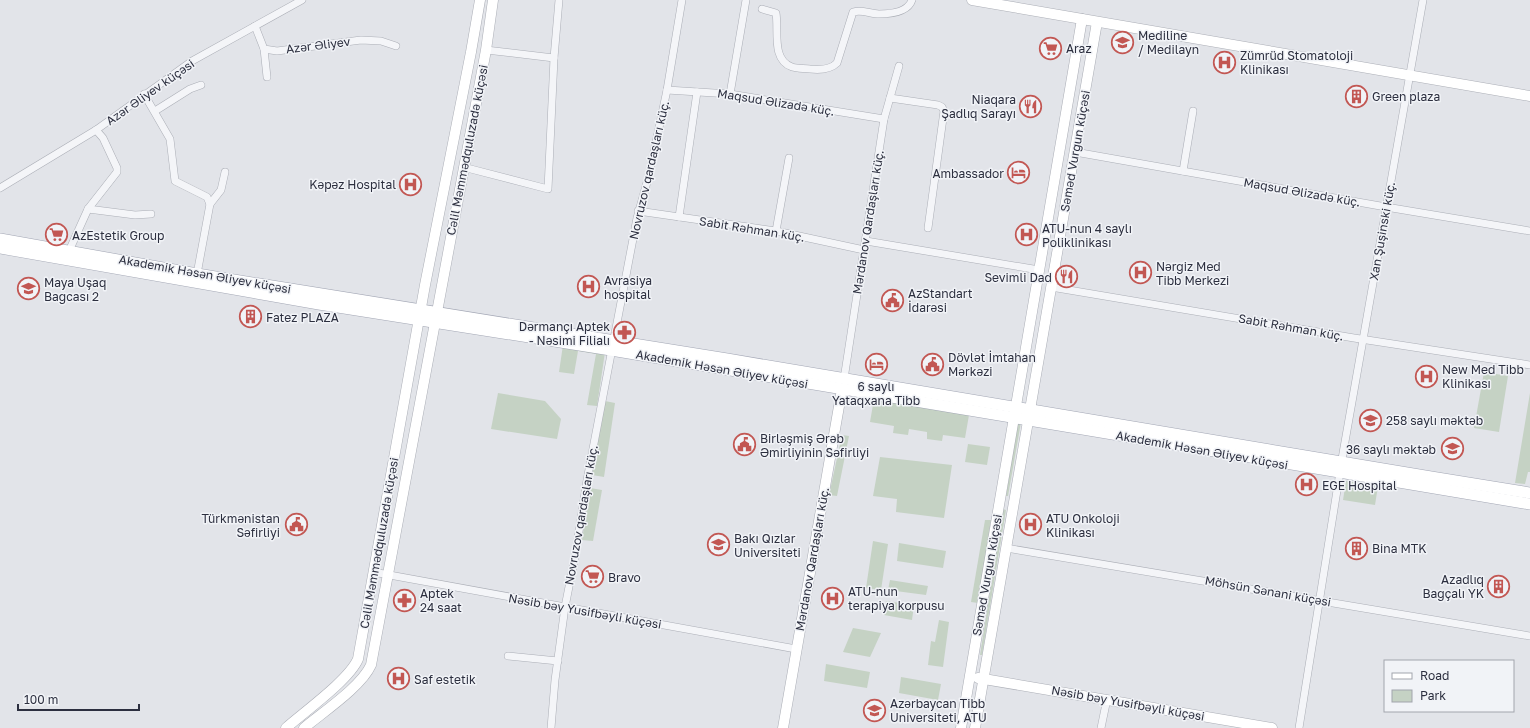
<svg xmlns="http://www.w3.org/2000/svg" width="1530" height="728" viewBox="0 0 1530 728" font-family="'Golos Text',sans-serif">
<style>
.green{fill:#c5d2c4}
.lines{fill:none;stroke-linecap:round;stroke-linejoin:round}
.street-casing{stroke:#abaeb6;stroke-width:8}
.secondary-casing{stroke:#abaeb6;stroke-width:11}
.primary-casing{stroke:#a2a6b4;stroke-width:12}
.street{stroke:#f4f5f8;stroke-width:7}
.secondary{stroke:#fff;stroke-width:10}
.primary{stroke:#fff;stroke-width:11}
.labels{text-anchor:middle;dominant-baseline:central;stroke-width:3;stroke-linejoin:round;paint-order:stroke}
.poi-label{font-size:12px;fill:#2c2f3f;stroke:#f1f3f7;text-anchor:start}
.street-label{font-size:12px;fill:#2c2f3f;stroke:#f1f3f7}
</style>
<rect width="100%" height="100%" fill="#e2e4e9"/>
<!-- green -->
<g class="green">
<polygon points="563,345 605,352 597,406 587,405 596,354 578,351 574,374 559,372"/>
<polygon points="1484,372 1508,376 1499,432 1474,428"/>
<polygon points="498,393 545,401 561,419 557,439 491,429"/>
<polygon points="1530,393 1530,472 1528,472 1525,484 1515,483"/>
<polygon points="874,399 969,415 965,438 943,435 942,441 927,439 927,432 909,429 908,435 893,433 894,426 870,422"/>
<polygon points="605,401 615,403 604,477 592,475"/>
<polygon points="1018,421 1021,422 1008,496 1006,496"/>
<polygon points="842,435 849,436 837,496 829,495"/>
<polygon points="968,444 990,447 987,465 965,462"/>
<polygon points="880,457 952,465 944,518 896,512 897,499 873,496"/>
<polygon points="1346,481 1378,486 1375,505 1343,500"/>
<polygon points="590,488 602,490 593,541 582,540"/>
<polygon points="1003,509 1006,510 982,655 980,655"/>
<polygon points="985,520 991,520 978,603 971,602"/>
<polygon points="873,541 888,544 881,590 866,588"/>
<polygon points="899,543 946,551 943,568 897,561"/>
<polygon points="890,580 928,586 926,595 888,590"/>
<polygon points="886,601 914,605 912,620 884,615"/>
<polygon points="939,620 949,622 943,667 928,665 931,641 935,642"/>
<polygon points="853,628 881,633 870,657 843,652"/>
<polygon points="826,664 870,672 867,688 824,681"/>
<polygon points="901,677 941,684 938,700 899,693"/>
</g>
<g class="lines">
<defs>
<g id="street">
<path d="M 762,9 L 776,13 C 779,30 771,60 792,67 C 798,69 804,68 810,69 C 819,70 830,70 837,63 L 853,12 C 862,9 870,14 879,14 C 890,14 908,12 912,0"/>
<polyline points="255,26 264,49 277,51 361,40 381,41 396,46"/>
<polyline points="264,49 267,77"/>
<polyline points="486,50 554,58"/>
<polyline points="667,90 730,94 884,119"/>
<polyline points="144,94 170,139 175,181 207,197 210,204 197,274"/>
<polyline points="730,94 746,0"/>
<polyline points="890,98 938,105 942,107 944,111 928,228"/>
<polyline points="155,111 190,89 201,85"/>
<polyline points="1075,152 1386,207 1530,231"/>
<polyline points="463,167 548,189 554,58 559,0"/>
<polyline points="1183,171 1193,111"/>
<polyline points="0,188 96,130 192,61 302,0"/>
<polyline points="210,204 221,190 225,172"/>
<polyline points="88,209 135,215 151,214"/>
<polyline points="638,211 776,231 864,250"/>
<polyline points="679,217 697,92"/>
<polyline points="776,231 789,158"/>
<polyline points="866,241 1039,270"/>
<polyline points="69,251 88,209 117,172 117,168 103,138 96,130"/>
<polyline points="1051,287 1354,338 1530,365"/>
<polyline points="844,379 884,119 899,66"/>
<polyline points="1006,548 1530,636"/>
<polyline points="373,572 796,649"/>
<polyline points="508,656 558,661"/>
<polyline points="551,728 555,680 565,607 576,551 587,480 637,218 649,175 667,90 682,0"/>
<polyline points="1101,728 1107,699"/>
<polyline points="1299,728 1343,453 1423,0"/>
</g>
<g id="secondary">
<polyline points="972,0 1530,96"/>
<polyline points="978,678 1272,728"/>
<path d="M 286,728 C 304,712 349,680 358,659 L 425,285 L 471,52 L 480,0"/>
<path d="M 304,728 C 323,712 361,687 371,665 L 486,50 L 493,0"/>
<polyline points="783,728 842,389"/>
<polyline points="961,728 1082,19"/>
<polyline points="975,728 1097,22"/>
</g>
<g id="primary">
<polyline points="0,239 197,274 727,359 1431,477 1530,493"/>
<polyline points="0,248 319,304 611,350 1530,504"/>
</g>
</defs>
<!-- street casing -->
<use href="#street" class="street-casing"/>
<!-- secondary casing -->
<use href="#secondary" class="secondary-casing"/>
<!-- primary casing -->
<use href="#primary" class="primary-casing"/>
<!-- street -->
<use href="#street" class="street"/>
<!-- secondary -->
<use href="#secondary" class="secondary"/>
<!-- primary -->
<use href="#primary" class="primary"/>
</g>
<!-- icons -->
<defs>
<symbol id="school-ring" viewBox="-11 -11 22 22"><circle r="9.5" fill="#f1f3f7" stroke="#c25753" stroke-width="1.5"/><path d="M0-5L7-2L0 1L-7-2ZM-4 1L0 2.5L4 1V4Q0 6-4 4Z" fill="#c25753"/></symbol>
<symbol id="supermarket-ring" viewBox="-11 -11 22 22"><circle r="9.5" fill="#f1f3f7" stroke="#c25753" stroke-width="1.5"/><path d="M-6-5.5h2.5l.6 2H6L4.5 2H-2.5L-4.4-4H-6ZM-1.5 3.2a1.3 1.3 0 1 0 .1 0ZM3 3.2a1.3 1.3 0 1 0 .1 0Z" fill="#c25753"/></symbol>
<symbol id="hospital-ring" viewBox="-11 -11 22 22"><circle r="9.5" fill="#f1f3f7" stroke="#c25753" stroke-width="1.5"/><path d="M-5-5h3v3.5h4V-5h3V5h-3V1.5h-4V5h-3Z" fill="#c25753"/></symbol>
<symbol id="building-ring" viewBox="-11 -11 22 22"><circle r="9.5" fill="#f1f3f7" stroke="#c25753" stroke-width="1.5"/><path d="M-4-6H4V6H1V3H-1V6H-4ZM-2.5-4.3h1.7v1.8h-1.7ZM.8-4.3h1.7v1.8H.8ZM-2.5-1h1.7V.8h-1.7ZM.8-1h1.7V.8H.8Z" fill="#c25753"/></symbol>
<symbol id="restaurant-ring" viewBox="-11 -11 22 22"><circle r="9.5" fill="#f1f3f7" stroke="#c25753" stroke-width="1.5"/><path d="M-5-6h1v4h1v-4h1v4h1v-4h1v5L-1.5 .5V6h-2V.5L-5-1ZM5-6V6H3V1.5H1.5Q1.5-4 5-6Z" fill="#c25753"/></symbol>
<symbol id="hotel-ring" viewBox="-11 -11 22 22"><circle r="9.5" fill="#f1f3f7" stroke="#c25753" stroke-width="1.5"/><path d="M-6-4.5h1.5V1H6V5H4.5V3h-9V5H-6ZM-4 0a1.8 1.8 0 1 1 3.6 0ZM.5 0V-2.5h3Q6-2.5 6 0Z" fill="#c25753"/></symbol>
<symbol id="civic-ring" viewBox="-11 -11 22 22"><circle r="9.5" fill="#f1f3f7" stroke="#c25753" stroke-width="1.5"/><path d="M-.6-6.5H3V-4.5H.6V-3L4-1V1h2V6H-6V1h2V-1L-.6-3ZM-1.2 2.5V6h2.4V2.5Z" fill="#c25753"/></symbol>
<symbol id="pharmacy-ring" viewBox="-11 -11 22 22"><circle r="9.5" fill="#f1f3f7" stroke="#c25753" stroke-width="1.5"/><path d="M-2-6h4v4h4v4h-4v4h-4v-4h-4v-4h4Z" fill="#c25753"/></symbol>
<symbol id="university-ring" viewBox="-11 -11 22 22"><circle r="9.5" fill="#f1f3f7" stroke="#c25753" stroke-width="1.5"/><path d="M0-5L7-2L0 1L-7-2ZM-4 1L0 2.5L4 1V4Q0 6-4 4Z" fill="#c25753"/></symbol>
</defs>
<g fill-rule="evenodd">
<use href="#school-ring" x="1110" y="30" width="25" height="25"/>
<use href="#supermarket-ring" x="1038" y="36" width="25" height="25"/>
<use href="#hospital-ring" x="1212" y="50" width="25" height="25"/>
<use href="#building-ring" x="1344" y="84" width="25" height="25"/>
<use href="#restaurant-ring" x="1018" y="94" width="25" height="25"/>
<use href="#hotel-ring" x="1006" y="160" width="25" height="25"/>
<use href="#hospital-ring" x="398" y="172" width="25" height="25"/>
<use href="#supermarket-ring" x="44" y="222" width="25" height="25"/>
<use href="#hospital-ring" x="1014" y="222" width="25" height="25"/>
<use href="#hospital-ring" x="1128" y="260" width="25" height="25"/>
<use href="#restaurant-ring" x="1054" y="264" width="25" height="25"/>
<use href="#hospital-ring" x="576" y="274" width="25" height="25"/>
<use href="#school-ring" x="16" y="276" width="25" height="25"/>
<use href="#civic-ring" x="880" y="288" width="25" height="25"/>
<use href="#building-ring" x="238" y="304" width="25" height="25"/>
<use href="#pharmacy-ring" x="612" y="320" width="25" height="25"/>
<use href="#civic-ring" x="920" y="352" width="25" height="25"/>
<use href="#hotel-ring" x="864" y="352" width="25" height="25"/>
<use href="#hospital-ring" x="1414" y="364" width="25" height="25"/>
<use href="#school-ring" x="1358" y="408" width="25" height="25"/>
<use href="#civic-ring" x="732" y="432" width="25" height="25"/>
<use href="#school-ring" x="1440" y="436" width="25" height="25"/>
<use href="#hospital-ring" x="1294" y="472" width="25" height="25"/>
<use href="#civic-ring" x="284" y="512" width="25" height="25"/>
<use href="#hospital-ring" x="1018" y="512" width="25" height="25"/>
<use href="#university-ring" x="706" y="532" width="25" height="25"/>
<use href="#building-ring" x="1344" y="536" width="25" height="25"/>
<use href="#supermarket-ring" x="580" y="564" width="25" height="25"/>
<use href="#building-ring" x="1486" y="574" width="25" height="25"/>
<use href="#hospital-ring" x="820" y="586" width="25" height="25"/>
<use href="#pharmacy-ring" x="392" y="588" width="25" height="25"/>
<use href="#hospital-ring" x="386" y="666" width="25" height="25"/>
<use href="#university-ring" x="862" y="698" width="25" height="25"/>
</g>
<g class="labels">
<!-- poi labels -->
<g class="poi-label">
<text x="1138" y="35">Mediline<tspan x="1138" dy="14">/ Medilayn</tspan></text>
<text x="1066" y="48">Araz</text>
<text x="1240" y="55">Zümrüd Stomatoloji<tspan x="1240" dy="14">Klinikası</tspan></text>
<text x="1372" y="96">Green plaza</text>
<text x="1016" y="99" text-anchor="end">Niaqara<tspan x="1016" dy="14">Şadlıq Sarayı</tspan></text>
<text x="1004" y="173" text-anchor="end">Ambassador</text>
<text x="396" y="184" text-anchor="end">Kəpəz Hospital</text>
<text x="1042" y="228">ATU-nun 4 saylı<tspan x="1042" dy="14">Poliklinikası</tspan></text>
<text x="72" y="235">AzEstetik Group</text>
<text x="1156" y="266">Nərgiz Med<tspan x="1156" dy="14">Tibb Merkezi</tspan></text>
<text x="1052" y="277" text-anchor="end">Sevimli Dad</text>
<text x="604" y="280">Avrasiya<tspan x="604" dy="14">hospital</tspan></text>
<text x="44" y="282">Maya Uşaq<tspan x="44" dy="14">Bağcası 2</tspan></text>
<text x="908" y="293">AzStandart<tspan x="908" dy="14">İdarəsi</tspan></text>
<text x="266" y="317">Fatez PLAZA</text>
<text x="610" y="326" text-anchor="end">Dərmançı Aptek<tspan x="610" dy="14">- Nəsimi Filialı</tspan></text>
<text x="948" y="357">Dövlət İmtahan<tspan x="948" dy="14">Mərkəzi</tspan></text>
<text x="1442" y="369">New Med Tibb<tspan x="1442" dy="14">Klinikası</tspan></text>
<text x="876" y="386" text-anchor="middle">6 saylı<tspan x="876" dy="14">Yataqxana Tibb</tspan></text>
<text x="1386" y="420">258 saylı məktəb</text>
<text x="760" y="438">Birləşmiş Ərəb<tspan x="760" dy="14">Əmirliyinin Səfirliyi</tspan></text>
<text x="1436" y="449" text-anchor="end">36 saylı məktəb</text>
<text x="1322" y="485">EGE Hospital</text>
<text x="280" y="518" text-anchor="end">Türkmənistan<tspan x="280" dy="14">Səfirliyi</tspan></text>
<text x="1046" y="518">ATU Onkoloji<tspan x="1046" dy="14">Klinikası</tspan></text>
<text x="734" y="538">Bakı Qızlar<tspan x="734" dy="14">Universiteti</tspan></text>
<text x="1372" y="548">Bina MTK</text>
<text x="608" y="577">Bravo</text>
<text x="1484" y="579" text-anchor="end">Azadlıq<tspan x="1484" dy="14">Bağçalı YK</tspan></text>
<text x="848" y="591">ATU-nun<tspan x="848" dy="14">terapiya korpusu</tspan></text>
<text x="420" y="593">Aptek<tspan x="420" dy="14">24 saat</tspan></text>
<text x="414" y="679">Saf estetik</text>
<text x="890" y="703">Azərbaycan Tibb<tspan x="890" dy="14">Universiteti, ATU</tspan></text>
</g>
<!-- street labels -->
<g class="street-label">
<text transform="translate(318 45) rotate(-7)">Azər Əliyev</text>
<text transform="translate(150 92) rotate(-35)">Azər Əliyev küçəsi</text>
<text transform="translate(776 102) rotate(9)">Maqsud Əlizadə küç.</text>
<text transform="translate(467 150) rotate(-79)">Cəlil Məmmədquluzadə küçəsi</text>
<text transform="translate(1075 151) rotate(-80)">Səməd Vurğun küçəsi</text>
<text transform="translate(649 170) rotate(-77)">Novruzov qardaşları küç.</text>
<text transform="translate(1302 192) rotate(10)">Maqsud Əlizadə küç.</text>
<text transform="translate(868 222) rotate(-81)">Mərdanov Qardaşları küç.</text>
<text transform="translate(752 229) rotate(9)">Sabit Rəhman küç.</text>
<text transform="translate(1382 231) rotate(-80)">Xan Şuşinski küç.</text>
<text transform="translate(205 274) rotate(10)">Akademik Həsən Əliyev küçəsi</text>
<text transform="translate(1291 327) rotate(10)">Sabit Rəhman küç.</text>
<text transform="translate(722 369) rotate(10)">Akademik Həsən Əliyev küçəsi</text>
<text transform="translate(1202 450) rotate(10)">Akademik Həsən Əliyev küçəsi</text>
<text transform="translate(581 515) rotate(-80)">Novruzov qardaşları küç.</text>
<text transform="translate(379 543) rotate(-80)">Cəlil Məmmədquluzadə küçəsi</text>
<text transform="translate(812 559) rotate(-80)">Mərdanov Qardaşları küç.</text>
<text transform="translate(987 575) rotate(-80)">Səməd Vurğun küçəsi</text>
<text transform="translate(1268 591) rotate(10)">Möhsün Sənani küçəsi</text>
<text transform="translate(585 611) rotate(10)">Nəsib bəy Yusifbəyli küçəsi</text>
<text transform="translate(1128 703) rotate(10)">Nəsib bəy Yusifbəyli küçəsi</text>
</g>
</g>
<!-- legend -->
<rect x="1384" y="660" width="130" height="52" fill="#f1f3f7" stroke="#a2a5ad"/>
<rect x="1392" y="673" width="20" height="6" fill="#ffffff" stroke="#a2a5ad"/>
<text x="1420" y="680" font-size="12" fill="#2c2f3f">Road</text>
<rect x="1392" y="690" width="20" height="12" fill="#c5d2c4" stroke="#a2a5ad"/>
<text x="1420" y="700" font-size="12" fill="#2c2f3f">Park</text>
<!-- scale -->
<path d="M18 704v6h121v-6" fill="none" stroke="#2c2f3f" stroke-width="2"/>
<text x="24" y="704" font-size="12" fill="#2c2f3f" stroke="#f1f3f7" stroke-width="3" paint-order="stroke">100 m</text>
</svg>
